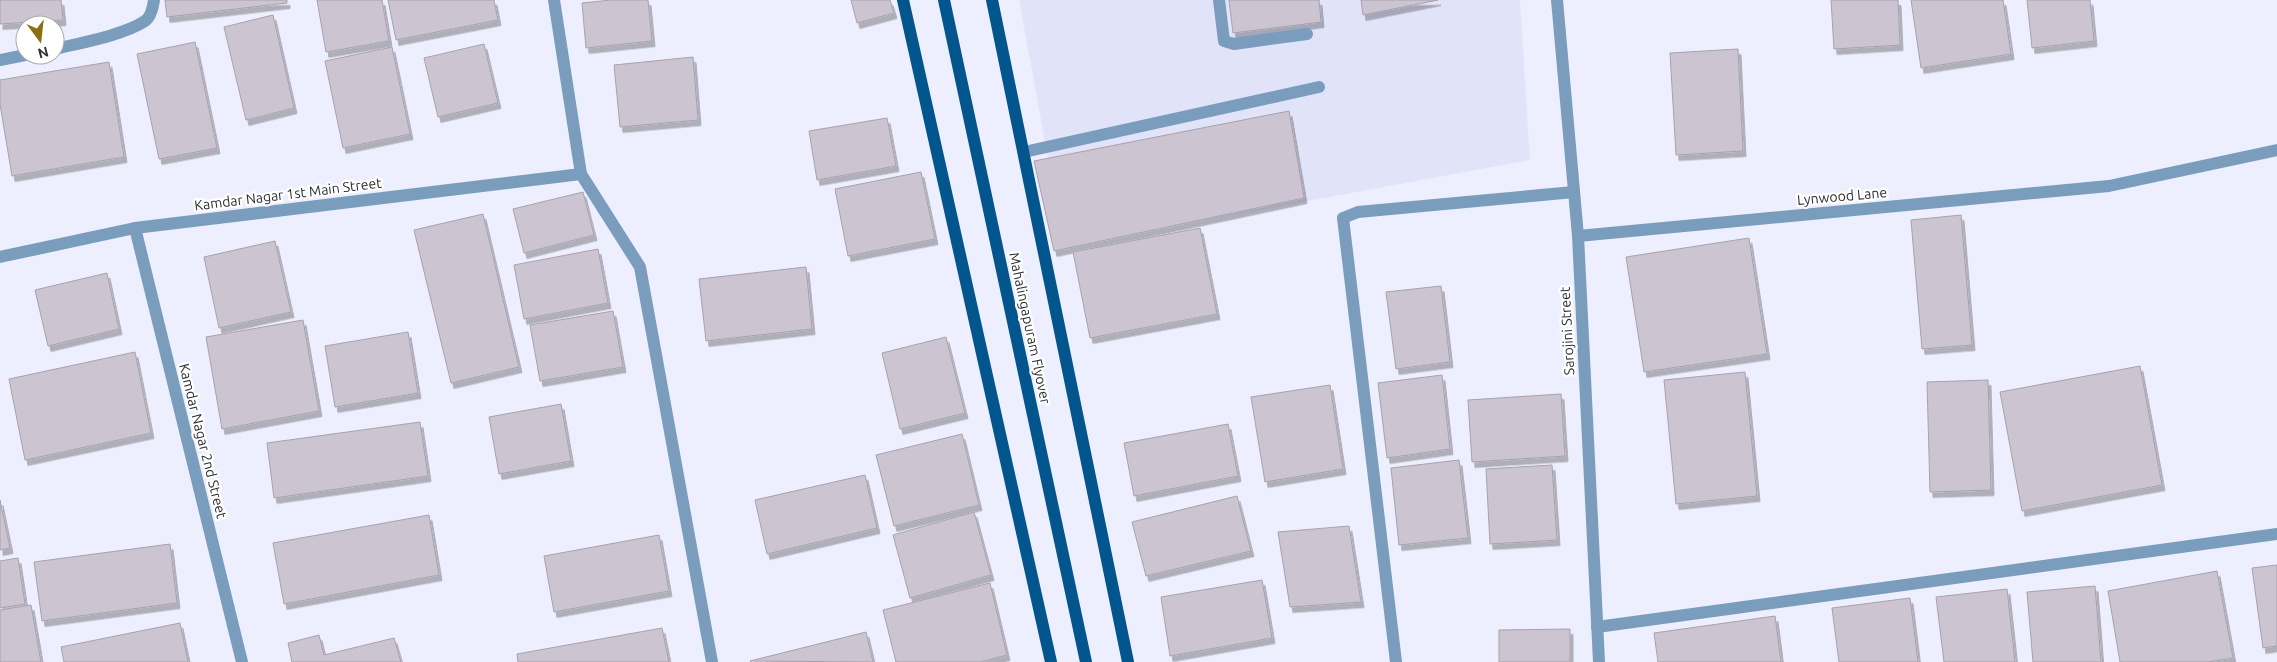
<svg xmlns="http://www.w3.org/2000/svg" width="2277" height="662" viewBox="0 0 2277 662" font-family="Ubuntu,sans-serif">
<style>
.built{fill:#e1e3f9}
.building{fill:#ccc4d0;stroke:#a9a0ad;filter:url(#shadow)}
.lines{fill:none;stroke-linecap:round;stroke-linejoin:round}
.minor{stroke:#7b9dbd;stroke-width:12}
.major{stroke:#02558d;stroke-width:12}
.labels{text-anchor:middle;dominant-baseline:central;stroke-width:4.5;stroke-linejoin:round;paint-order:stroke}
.street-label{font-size:14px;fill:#2d2d33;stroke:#fff}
</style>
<defs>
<filter id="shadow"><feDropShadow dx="3" dy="5.5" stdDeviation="0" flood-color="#0004"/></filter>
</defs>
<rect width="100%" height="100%" fill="#eeeffe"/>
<!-- built -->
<polygon class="built" points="1019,0 1520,0 1530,160 1064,246"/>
<!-- building -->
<g class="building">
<polygon points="0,0 61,0 63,20 0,24"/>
<polygon points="165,0 287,0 287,3 167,17"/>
<polygon points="317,0 382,0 389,41 326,52"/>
<polygon points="388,0 494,0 498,20 396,40"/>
<polygon points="611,0 648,0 652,41 586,48 582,3"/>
<polygon points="851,0 890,0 894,13 857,23"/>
<polygon points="1229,0 1319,0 1321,22 1233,33"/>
<polygon points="1361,0 1438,0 1363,15"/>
<polygon points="1831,0 1898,0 1900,45 1834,49"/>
<polygon points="1911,0 2003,0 2011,54 1921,68"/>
<polygon points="2027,0 2090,0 2094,41 2032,48"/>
<polygon points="273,15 294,108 246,120 224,27"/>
<polygon points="195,42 217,148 159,159 137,54"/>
<polygon points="484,44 498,103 438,117 424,58"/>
<polygon points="392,47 410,134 343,148 325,61"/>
<polygon points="1738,49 1743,151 1676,155 1670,53"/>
<polygon points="693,57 698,120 620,127 614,65"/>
<polygon points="109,62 124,157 12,176 0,104 0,80"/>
<polygon points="1289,111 1304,198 1054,251 1034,161"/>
<polygon points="887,118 896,166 817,180 809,131"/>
<polygon points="921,172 935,239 848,256 835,189"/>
<polygon points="583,192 594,235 524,253 513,209"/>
<polygon points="483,214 519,367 451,383 414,230"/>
<polygon points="1961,215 1972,345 1922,349 1911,220"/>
<polygon points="1200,228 1217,314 1090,338 1073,252"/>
<polygon points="1749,238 1767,354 1644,372 1626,257"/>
<polygon points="275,241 291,312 219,328 204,257"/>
<polygon points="598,249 608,303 524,319 514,265"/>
<polygon points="806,267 812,329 706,341 699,279"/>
<polygon points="107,273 119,329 48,346 35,290"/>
<polygon points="1441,286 1450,362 1396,369 1386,292"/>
<polygon points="613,311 623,367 540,381 530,325"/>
<polygon points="303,320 319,411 222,429 206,337"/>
<polygon points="408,332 418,393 335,407 325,346"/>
<polygon points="946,337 965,413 900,429 882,353"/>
<polygon points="135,352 151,433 25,460 9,379"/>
<polygon points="2140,366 2162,485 2022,511 2000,392"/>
<polygon points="1745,372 1757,496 1676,504 1664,380"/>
<polygon points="1442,375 1450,449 1387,458 1378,383"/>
<polygon points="1988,380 1991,490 1930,492 1927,382"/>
<polygon points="1330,385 1343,469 1265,482 1251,397"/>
<polygon points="1561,394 1565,456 1472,462 1468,400"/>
<polygon points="561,404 571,461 499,474 489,417"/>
<polygon points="420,422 428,476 274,498 267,443"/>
<polygon points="1228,424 1238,476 1134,496 1124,443"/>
<polygon points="962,434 979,505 894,526 876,455"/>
<polygon points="1459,460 1468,538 1399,545 1391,468"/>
<polygon points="1552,465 1557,540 1490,544 1486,469"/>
<polygon points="865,475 877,528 767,554 755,500"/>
<polygon points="1237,496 1251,551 1146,576 1132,522"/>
<polygon points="0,500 10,548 0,550"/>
<polygon points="974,512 991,575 910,598 893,535"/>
<polygon points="429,515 439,575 284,604 273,543"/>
<polygon points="1349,526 1361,602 1290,607 1278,532"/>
<polygon points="659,535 669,591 554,612 544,556"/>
<polygon points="170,544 177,603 42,621 34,562"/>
<polygon points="18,558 25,604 0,608 0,561"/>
<polygon points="2277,565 2277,646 2263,648 2252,568"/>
<polygon points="2217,571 2233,658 2208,662 2120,662 2108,591"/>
<polygon points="1262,580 1272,638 1170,656 1161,597"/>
<polygon points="990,583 1007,655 980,662 896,662 883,610"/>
<polygon points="2095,586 2101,662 2033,662 2027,592"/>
<polygon points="2007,589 2015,662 1944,662 1936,597"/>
<polygon points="1910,598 1918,662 1839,662 1832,608"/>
<polygon points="31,605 41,662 0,662 0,610"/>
<polygon points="1775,616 1781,662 1658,662 1654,633"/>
<polygon points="180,623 188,662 64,662 61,647"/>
<polygon points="662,628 669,662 518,662 517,654"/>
<polygon points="1570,629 1570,662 1499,662 1499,630"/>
<polygon points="866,632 873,662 750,661"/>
<polygon points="319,635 324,655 394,638 401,662 292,662 288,643"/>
</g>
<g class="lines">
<!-- minor -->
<g class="minor">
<polyline points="554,0 581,174 640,267 712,662"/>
<polyline points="1219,0 1224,41 1234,44 1307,34"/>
<polyline points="1557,0 1578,236 1599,662"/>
<path d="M 55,49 C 80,43 124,35 145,21 C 151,17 153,7 154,0"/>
<polyline points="0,60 25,55"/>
<polyline points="1024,152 1319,87"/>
<polyline points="135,228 242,662"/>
<polyline points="1578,236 2109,186 2277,150"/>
<polyline points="0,257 135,228 581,174"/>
<polyline points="1597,627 2277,534"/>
<polyline points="1396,662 1343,218 1358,212 1574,192"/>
</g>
<!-- major -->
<g class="major">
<polyline points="903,0 1051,662"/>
<polyline points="944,0 1086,662"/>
<polyline points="992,0 1128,662"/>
</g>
</g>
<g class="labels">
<!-- street labels -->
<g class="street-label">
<text transform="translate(288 194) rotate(-7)">Kamdar Nagar 1st Main Street</text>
<text transform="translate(1842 196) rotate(-5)">Lynwood Lane</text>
<text transform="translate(1030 328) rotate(78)">Mahalingapuram Flyover</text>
<text transform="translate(1567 331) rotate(-93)">Sarojini Street</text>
<text transform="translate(203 441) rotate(76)">Kamdar Nagar 2nd Street</text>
</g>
</g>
<!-- north arrow -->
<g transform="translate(40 40) rotate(165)"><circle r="24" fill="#ffffff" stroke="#ababad"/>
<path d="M0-4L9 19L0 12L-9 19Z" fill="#8a7011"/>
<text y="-8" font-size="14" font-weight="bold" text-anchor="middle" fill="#2d2d33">N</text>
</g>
</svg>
